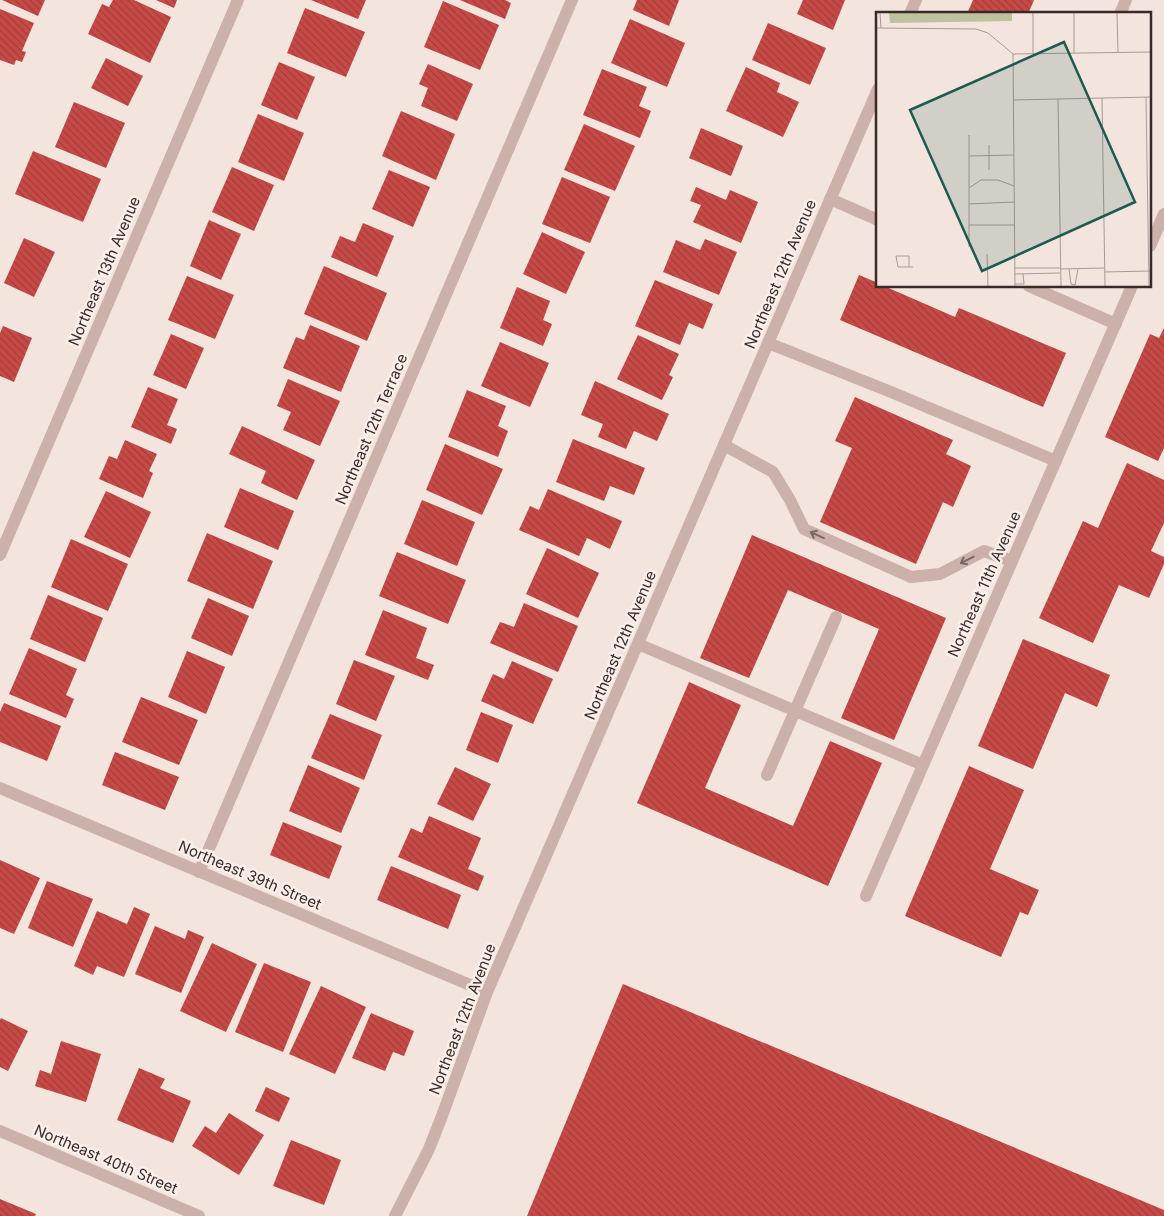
<svg xmlns="http://www.w3.org/2000/svg" width="1164" height="1216" viewBox="0 0 1164 1216" font-family="Inter,sans-serif">
<style>
.building{fill:url(#building-back-hatch)}
.lines{fill:none;stroke-linecap:round;stroke-linejoin:round}
.service{stroke:#cbb1a9;stroke-width:12}
.minor{stroke:#cbb1a9;stroke-width:12}
.oneway{stroke:#7a6763}
.labels{text-anchor:middle;dominant-baseline:central;stroke-width:5;stroke-linejoin:round;paint-order:stroke}
.street-label{font-size:15px;fill:#382a29;stroke:#faefea}
.inset-road{fill:none;stroke:#a89a95;stroke-width:1}
.view{fill:#1d5a51;fill-opacity:0.15;stroke:#1d5a51;stroke-width:2.5}
.inset-edge{fill:none;stroke:#382a29;stroke-width:2.5}
</style>
<defs>
<pattern id="building-back-hatch" width="6" height="6" patternUnits="userSpaceOnUse" patternTransform="scale(1.25)"><rect width="6" height="6" fill="#c74a46"/><path d="M-1 5l2 2M0 0l6 6M5-1l2 2" fill="none" stroke="#a33e3a"/></pattern>
</defs>
<rect width="100%" height="100%" fill="#f3e4dd"/>
<!-- building -->
<g class="building">
<polygon points="2,0 45,0 38,16"/>
<polygon points="113,0 134,0 171,17 150,63 88,34 102,4 109,7"/>
<polygon points="156,0 177,0 174,8"/>
<polygon points="311,0 366,0 358,19"/>
<polygon points="460,0 505,0 511,3 505,19"/>
<polygon points="637,0 679,0 669,26 633,10"/>
<polygon points="803,0 845,0 833,30 797,14"/>
<polygon points="973,0 1034,0 1028,14 967,14"/>
<polygon points="443,1 499,25 480,70 424,47"/>
<polygon points="305,8 365,32 346,77 287,53"/>
<polygon points="0,9 34,23 22,51 26,52 22,62 16,60 14,65 0,60"/>
<polygon points="630,19 685,43 667,87 611,63"/>
<polygon points="768,23 826,48 810,85 752,60"/>
<polygon points="106,58 143,76 128,106 91,88"/>
<polygon points="279,62 315,77 297,120 261,105"/>
<polygon points="428,64 473,84 457,121 421,106 428,88 419,84"/>
<polygon points="746,67 780,83 777,92 799,102 783,137 726,111"/>
<polygon points="602,69 647,87 639,106 651,111 640,138 583,115"/>
<polygon points="74,102 125,123 106,168 55,147"/>
<polygon points="401,111 455,134 436,180 382,156"/>
<polygon points="258,114 304,133 284,181 238,162"/>
<polygon points="584,124 635,146 615,191 564,170"/>
<polygon points="701,128 743,146 731,176 689,158"/>
<polygon points="33,151 101,179 83,222 15,194"/>
<polygon points="232,167 274,185 254,231 212,212"/>
<polygon points="389,170 430,187 413,227 372,209"/>
<polygon points="562,177 610,197 590,243 542,224"/>
<polygon points="696,187 726,200 730,190 758,202 741,243 693,222 701,205 690,201"/>
<polygon points="209,220 241,234 221,280 190,266"/>
<polygon points="363,223 394,236 377,277 331,257 340,236 355,242"/>
<polygon points="542,232 585,252 566,294 523,274"/>
<polygon points="24,238 55,252 34,297 4,283"/>
<polygon points="705,239 737,252 719,295 663,272 676,240 700,250"/>
<polygon points="324,266 387,293 367,341 304,314"/>
<polygon points="859,275 878,283 878,286 884,286 955,317 959,308 1066,353 1043,407 840,320"/>
<polygon points="187,276 234,295 215,339 168,320"/>
<polygon points="655,280 713,304 703,329 689,323 680,345 635,326"/>
<polygon points="517,287 550,301 543,320 552,324 543,346 500,328"/>
<polygon points="310,325 360,346 341,392 283,368 296,337 304,340"/>
<polygon points="3,326 32,338 14,382 0,376 0,333"/>
<polygon points="1164,328 1164,448 1158,461 1105,437 1150,334 1159,338"/>
<polygon points="171,334 204,348 186,389 153,375"/>
<polygon points="638,335 679,354 669,375 673,377 662,400 617,379"/>
<polygon points="500,342 549,363 530,407 481,386"/>
<polygon points="288,379 340,401 320,446 283,430 291,412 277,406"/>
<polygon points="595,381 669,414 657,441 634,431 626,449 598,437 603,424 581,415"/>
<polygon points="148,387 178,399 167,425 177,429 171,444 131,427"/>
<polygon points="467,390 506,406 498,426 508,431 498,457 448,437"/>
<polygon points="855,397 953,440 946,454 971,466 953,507 943,502 916,564 820,522 852,448 835,441"/>
<polygon points="242,426 315,460 297,500 261,483 266,471 229,454"/>
<polygon points="573,439 645,468 634,495 610,486 604,501 556,482"/>
<polygon points="125,440 157,454 149,471 153,473 143,498 99,479 109,456 117,459"/>
<polygon points="445,444 503,469 482,515 426,490"/>
<polygon points="1127,463 1164,480 1164,523 1151,551 1164,557 1164,564 1149,598 1119,585 1093,643 1039,618 1083,521 1098,528"/>
<polygon points="240,488 294,511 278,550 224,527"/>
<polygon points="548,489 622,521 610,549 587,538 579,556 519,530 530,506 539,510"/>
<polygon points="106,491 151,512 130,558 84,537"/>
<polygon points="422,500 475,522 457,566 404,544"/>
<polygon points="207,533 273,561 253,609 187,581"/>
<polygon points="752,535 946,618 894,740 841,718 879,629 788,590 749,678 700,658"/>
<polygon points="71,539 128,564 108,611 51,587"/>
<polygon points="547,548 599,573 578,618 526,594"/>
<polygon points="397,552 466,580 448,624 379,596"/>
<polygon points="48,595 103,618 85,662 30,639"/>
<polygon points="208,598 249,616 232,656 191,638"/>
<polygon points="524,603 578,626 558,672 490,643 500,622 514,627"/>
<polygon points="383,610 427,628 416,658 434,665 428,680 365,655"/>
<polygon points="1023,639 1110,675 1097,707 1065,693 1033,769 978,746"/>
<polygon points="29,648 77,669 66,695 74,699 66,718 9,694"/>
<polygon points="187,651 225,667 206,714 168,697"/>
<polygon points="354,660 395,676 376,721 336,704"/>
<polygon points="512,661 553,679 533,724 481,701 493,674 504,679"/>
<polygon points="689,682 741,705 705,788 793,826 830,741 882,763 828,886 637,803"/>
<polygon points="141,697 198,720 179,765 122,742"/>
<polygon points="4,703 61,726 47,761 0,742 0,712"/>
<polygon points="481,712 513,725 498,763 466,750"/>
<polygon points="330,714 382,735 364,780 311,758"/>
<polygon points="115,752 179,777 165,810 102,785"/>
<polygon points="308,765 360,788 341,833 289,811"/>
<polygon points="969,766 1024,790 990,869 1039,890 1028,915 1020,912 1001,957 905,916"/>
<polygon points="455,767 491,784 473,821 437,804"/>
<polygon points="429,816 481,838 468,869 484,876 478,891 398,857 411,828 422,833"/>
<polygon points="283,822 342,846 329,879 270,855"/>
<polygon points="0,860 40,878 14,934 0,928"/>
<polygon points="391,866 461,895 448,929 377,900"/>
<polygon points="47,881 93,899 73,947 28,928"/>
<polygon points="134,907 150,914 124,977 97,966 93,975 74,966 97,911 127,924"/>
<polygon points="155,926 185,939 188,930 204,937 181,993 135,974"/>
<polygon points="212,943 257,964 226,1032 180,1011"/>
<polygon points="264,963 311,982 283,1052 235,1032"/>
<polygon points="623,984 1164,1210 1164,1216 527,1216"/>
<polygon points="321,986 366,1007 335,1074 289,1054"/>
<polygon points="371,1013 414,1031 404,1056 393,1052 385,1071 352,1058"/>
<polygon points="1,1018 28,1031 8,1071 0,1067 0,1020"/>
<polygon points="61,1041 101,1054 86,1102 35,1086 40,1070 51,1074"/>
<polygon points="139,1068 165,1079 160,1088 191,1101 173,1143 117,1120"/>
<polygon points="266,1087 290,1098 279,1122 255,1111"/>
<polygon points="229,1113 264,1135 239,1175 192,1146 205,1126 216,1133"/>
<polygon points="291,1140 341,1160 324,1205 273,1186"/>
<polygon points="0,1199 36,1214 35,1216 0,1216"/>
</g>
<g class="lines">
<!-- service -->
<g class="service">
<polyline points="1120,14 1126,0"/>
<polyline points="830,199 878,220"/>
<polyline points="1150,246 1164,214"/>
<polyline points="1029,286 1116,324"/>
<polyline points="768,343 891,392 1056,461"/>
<polyline points="724,445 773,472 790,500 804,529 911,577 940,574 984,551 1012,561"/>
<polyline points="638,644 923,765"/>
<polyline points="767,775 836,617"/>
<polyline points="866,896 1132,286"/>
</g>
<!-- minor -->
<g class="minor">
<polyline points="910,14 916,0"/>
<polyline points="0,555 238,0"/>
<polyline points="0,788 487,992"/>
<polyline points="199,872 572,0"/>
<polyline points="0,1131 199,1216"/>
<polyline points="395,1216 429,1149 442,1116 487,992 878,89"/>
</g>
</g>
<!-- one-way arrows -->
<defs><path id="oneway-shaft" d="M-6 0H5M1.5-3L5.5 0L1.5 3" fill="none" stroke-width="1.6" stroke-linecap="round" stroke-linejoin="round" transform="scale(1.25)"/></defs>
<g class="oneway">
<use href="#oneway-shaft" transform="translate(817 535) rotate(-156)"/>
<use href="#oneway-shaft" transform="translate(967 560) rotate(153)"/>
</g>
<g class="labels">
<!-- street labels -->
<g class="street-label">
<text transform="translate(104 271) rotate(-67)">Northeast 13th Avenue</text>
<text transform="translate(780 274) rotate(-67)">Northeast 12th Avenue</text>
<text transform="translate(371 429) rotate(-67)">Northeast 12th Terrace</text>
<text transform="translate(984 584) rotate(-66)">Northeast 11th Avenue</text>
<text transform="translate(620 645) rotate(-67)">Northeast 12th Avenue</text>
<text transform="translate(250 875) rotate(23)">Northeast 39th Street</text>
<text transform="translate(462 1019) rotate(-69)">Northeast 12th Avenue</text>
<text transform="translate(106 1159) rotate(23)">Northeast 40th Street</text>
</g>
</g>
<!-- overview -->
<g transform="translate(876 12)">
<rect width="275" height="275" fill="#f3e4dd"/>
<path d="M 13,1 L 136,1 L 136,9 L 14,11 Z" fill="#bec29d"/>
<path class="inset-road" d="M 4,1 L 5,16M 157,1 L 157,42M 198,1 L 198,41M 241,1 L 242,41M 0,16 L 100,17 L 112,21 L 137,42M 137,42 L 139,274M 137,42 L 275,40M 270,85 L 273,274M 226,86 L 229,274M 182,87 L 185,274M 137,88 L 275,85M 93,123 L 93,235M 113,133 L 113,158M 93,144 L 137,143M 93,176 L 105,168 L 122,168 L 138,174M 93,192 L 138,190M 93,213 L 138,213M 111,242 L 112,274M 33,255 L 33,244 L 20,244 L 22,255 L 37,255M 139,256 L 184,256M 184,257 L 228,256M 193,257 L 195,272 L 199,273 L 202,257M 228,260 L 275,259M 139,262 L 184,261M 139,272 L 148,272 L 147,262"/>
<path class="view" d="M 188,30 L 259,190 L 106,259 L 34,98 Z"/>
<rect width="275" height="275" class="inset-edge"/>
</g>
</svg>
